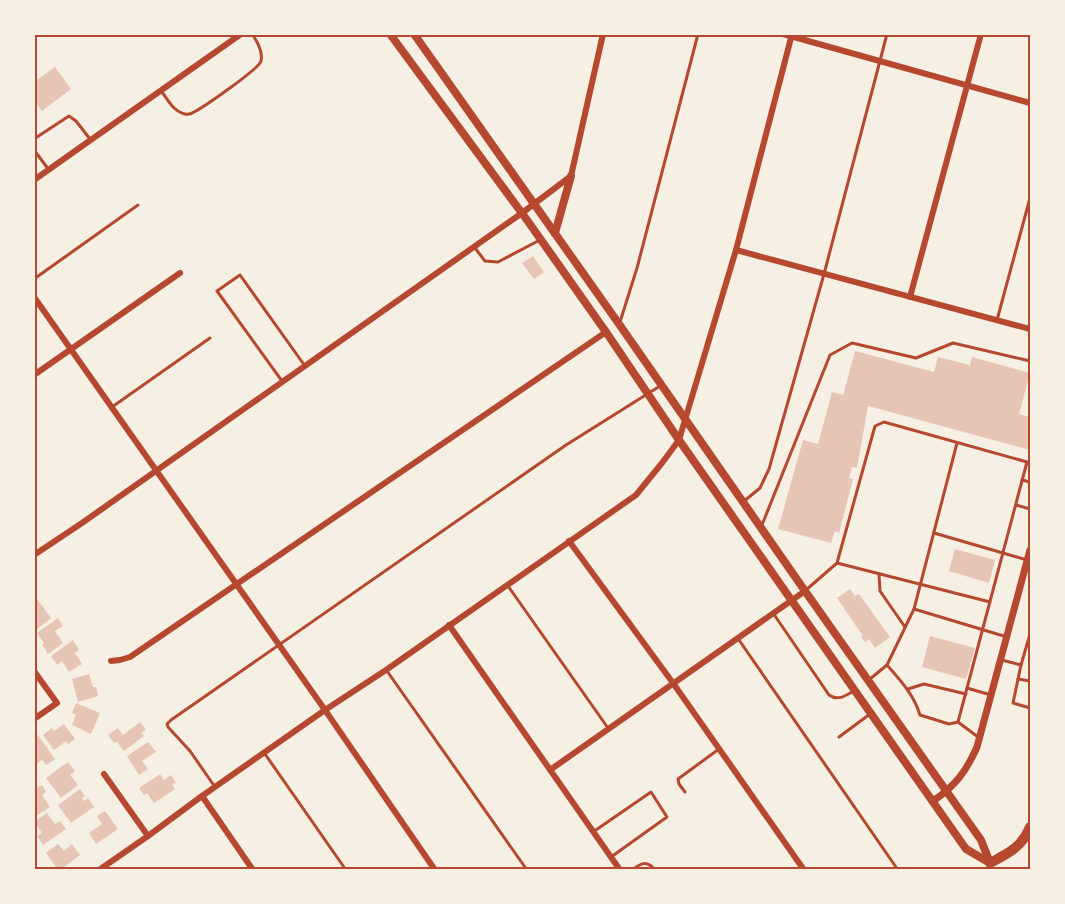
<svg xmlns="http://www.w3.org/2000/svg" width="1065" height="904" viewBox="0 0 1065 904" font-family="Helvetica,sans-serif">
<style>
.building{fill:#e6c5b7}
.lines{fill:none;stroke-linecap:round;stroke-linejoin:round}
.service{stroke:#b5482f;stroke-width:3}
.minor{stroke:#b5482f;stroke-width:6}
.tertiary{stroke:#b5482f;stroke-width:7}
.secondary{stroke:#b5482f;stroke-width:8}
.motorway{stroke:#b5482f;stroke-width:10}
.neatline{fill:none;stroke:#b5482f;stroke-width:2}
</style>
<rect width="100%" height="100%" fill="#f6efe4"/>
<!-- building -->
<g class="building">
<polygon points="55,67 71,89 42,111 34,100 34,82"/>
<polygon points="533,256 544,272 534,279 522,263"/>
<polygon points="855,351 934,372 938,357 970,365 972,357 1030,373 1019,414 1030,417 1030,450 868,406 857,468 852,467 849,478 853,479 839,533 835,531 831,543 778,529 803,440 818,444 832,392 843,395"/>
<polygon points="955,549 995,560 989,583 949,571"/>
<polygon points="850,589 855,596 859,594 890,637 875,648 869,639 865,642 861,637 863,636 837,598"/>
<polygon points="37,599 51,618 36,630 34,601"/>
<polygon points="58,618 63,626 55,631 63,643 48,654 42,644 44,643 37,633"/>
<polygon points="930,636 975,648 966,679 922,667"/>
<polygon points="73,640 79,650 75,653 82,664 69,672 62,661 57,665 51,656"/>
<polygon points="89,674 93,687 96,687 98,696 78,702 72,679"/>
<polygon points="76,703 100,713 91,734 72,725 76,715 72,713"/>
<polygon points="140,722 146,730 141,733 144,736 124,751 117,742 114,743 108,735 118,728 123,735"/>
<polygon points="64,724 75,739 68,744 66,741 54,750 43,735 52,728 54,731"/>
<polygon points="38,735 55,759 46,765 42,760 34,765 34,738"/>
<polygon points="148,742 156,752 142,761 148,769 139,775 127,756"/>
<polygon points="68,762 75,771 70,775 78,785 61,798 46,778"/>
<polygon points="160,774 164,780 171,775 176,783 172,785 175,789 154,803 147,793 144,795 139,788"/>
<polygon points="42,785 46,792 42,795 50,807 34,817 34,790"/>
<polygon points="80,789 85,796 82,798 84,801 88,798 94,807 71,823 58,805"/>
<polygon points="105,811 118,829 96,844 89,833 102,824 97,816"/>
<polygon points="47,813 55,824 60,821 66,829 43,845 37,836 42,833 34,822"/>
<polygon points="58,844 64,851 72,844 80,855 60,870 58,870 46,853"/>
</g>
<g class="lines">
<!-- service -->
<g class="service">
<path d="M 162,92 C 168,100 174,112 185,114 C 189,115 191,114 194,112 C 204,107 260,68 261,61 C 263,52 257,41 252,34"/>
<polyline points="34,139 69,116 76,121 90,139"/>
<polyline points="34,150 49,170"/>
<polyline points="475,248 485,261 498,262 538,241"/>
<polyline points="34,279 138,205"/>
<polyline points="997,320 1030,198"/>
<polyline points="620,322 637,268 698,34"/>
<polyline points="282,381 217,291 240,275 305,366"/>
<polyline points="112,407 210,338"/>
<polyline points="1022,480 1030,482"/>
<polyline points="743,502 760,488 769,469 824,274 887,34"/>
<polyline points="1016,505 1030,509"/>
<polyline points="762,525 830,355 852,343 916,358 953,343 1030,361"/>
<polyline points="934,533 1027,560"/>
<polyline points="837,563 990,602"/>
<polyline points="879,574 880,591 905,627"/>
<polyline points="508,586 608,728"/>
<polyline points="806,590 837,563 875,426 884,422 1027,462 958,722"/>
<polyline points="914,609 1007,637"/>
<path d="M 773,613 L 829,695 C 837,701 845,696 852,692"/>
<polyline points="1030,634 1021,665 1013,703 1030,708"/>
<polyline points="739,640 898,870"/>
<polyline points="1002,660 1021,665"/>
<path d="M 887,665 C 901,681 914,695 920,715 L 949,724 L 958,722"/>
<polyline points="387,671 527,870"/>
<polyline points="870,679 887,665 914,609 957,443"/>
<polyline points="1018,679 1030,681"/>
<polyline points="967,688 991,695"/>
<polyline points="908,689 924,684 966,694"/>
<polyline points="958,722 978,737"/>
<polyline points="839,737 870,714"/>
<polyline points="265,754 346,870"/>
<polyline points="215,787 190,751 168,727 167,724 171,720 566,445 660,386"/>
<polyline points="685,792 679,784 678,779 719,749"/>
<polyline points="593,832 651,792 667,817 611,857"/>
<path d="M 632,870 C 641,863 647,860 655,870"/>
</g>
<!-- minor -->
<g class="minor">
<polyline points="783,34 1030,103"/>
<polyline points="34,180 241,34"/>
<polyline points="736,250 1030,329"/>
<polyline points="34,297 325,710 435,870"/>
<polyline points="910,297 981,34"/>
<polyline points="34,375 180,273"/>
<polyline points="569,541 673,683 804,870"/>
<polyline points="34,555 82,523 522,213 571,176 603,34"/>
<polyline points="449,625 620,870"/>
<polyline points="111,661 120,660 130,657 606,332"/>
<polyline points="34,671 57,703 34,719"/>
<polyline points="550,770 805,591"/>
<polyline points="104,774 148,836"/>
<polyline points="202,796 253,870"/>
<polyline points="99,870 148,836 202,796 325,710 386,670 636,495 662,463 679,440 736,250 792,34"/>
</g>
<!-- tertiary -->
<path class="tertiary" d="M 933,801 C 955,786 966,772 977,747 L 1030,550"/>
<!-- secondary -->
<g class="secondary">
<polyline points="390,34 527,220 606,332 679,440 966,849 990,863"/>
<polyline points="414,34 619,324 805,591 947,792 981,840 990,863"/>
<polyline points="555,233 571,176"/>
</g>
<!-- motorway -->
<path class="motorway" d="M 990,863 C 1009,853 1022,847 1030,827"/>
</g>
<!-- border -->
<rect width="1065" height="904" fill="none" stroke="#f6efe4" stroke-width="72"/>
<rect x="36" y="36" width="993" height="832" class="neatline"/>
</svg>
